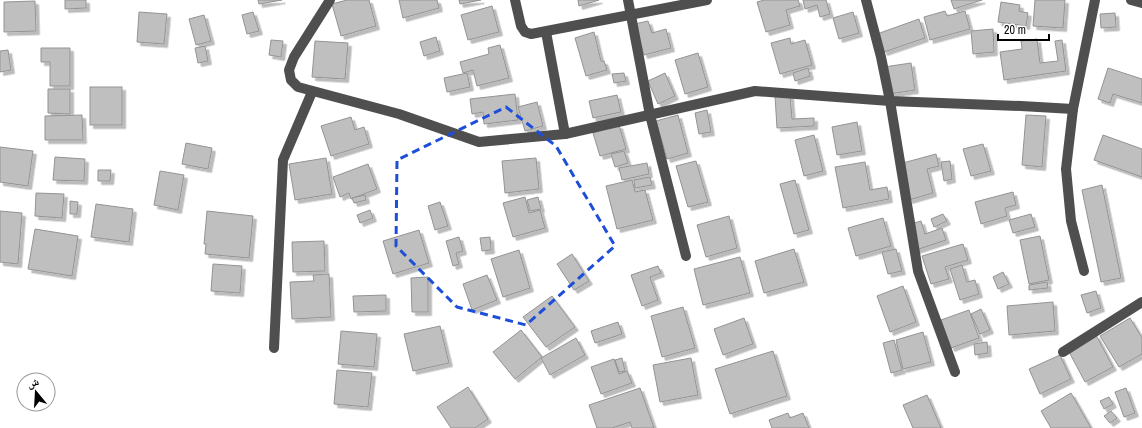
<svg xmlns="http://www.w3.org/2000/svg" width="1142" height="428" viewBox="0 0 1142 428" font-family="'Archivo Narrow','Noto Naskh Arabic',sans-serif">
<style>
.building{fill:#bfbfbf;stroke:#939393;filter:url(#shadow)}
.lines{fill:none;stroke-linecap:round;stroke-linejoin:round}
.minor{stroke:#4f4f4f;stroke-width:10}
.marked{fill:none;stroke:#1d4ed8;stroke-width:3;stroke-dasharray:8 5;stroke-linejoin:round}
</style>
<defs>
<filter id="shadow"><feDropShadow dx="3.5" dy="3.5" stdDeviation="0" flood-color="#0004"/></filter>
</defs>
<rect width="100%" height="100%" fill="#fff"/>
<!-- building -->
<g class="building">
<polygon points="65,0 86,0 86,8 65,9"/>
<polygon points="258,0 282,0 259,4"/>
<polygon points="347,0 369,0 376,26 341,36 332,4"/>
<polygon points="399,0 437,0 439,8 403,18"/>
<polygon points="459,0 481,0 460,4"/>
<polygon points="578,0 599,0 579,6"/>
<polygon points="764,0 798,0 800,6 786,10 790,25 766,32 757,2"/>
<polygon points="803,0 826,0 830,14 820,17 817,5 805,9"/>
<polygon points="951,0 982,0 954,9"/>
<polygon points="1035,0 1065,0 1063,28 1033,26"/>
<polygon points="35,1 36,31 4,32 4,2"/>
<polygon points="1001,2 1020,5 1019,11 1028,13 1026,26 998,22"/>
<polygon points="492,6 499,32 468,40 461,15"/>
<polygon points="945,11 947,16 965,11 970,29 930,40 924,17"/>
<polygon points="139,12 167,14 164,44 137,42"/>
<polygon points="253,12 259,31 247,34 242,15"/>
<polygon points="853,12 859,33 839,39 833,18"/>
<polygon points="1115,13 1116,27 1101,28 1100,14"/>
<polygon points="204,15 211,41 196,45 189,19"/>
<polygon points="919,19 925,38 884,52 877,34"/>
<polygon points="648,21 652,33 666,29 671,48 644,55 635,24"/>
<polygon points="993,29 994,52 973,54 971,31"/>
<polygon points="594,32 601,61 604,61 607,70 586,76 575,38"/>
<polygon points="436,37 440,51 424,56 420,42"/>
<polygon points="790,38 791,44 805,40 812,65 780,74 771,43"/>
<polygon points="1037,39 1040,63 1058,61 1055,41 1062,40 1066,71 1004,80 1000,52 1022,49 1021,41"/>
<polygon points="271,40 283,41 281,57 269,55"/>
<polygon points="315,41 348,43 345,79 312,77"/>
<polygon points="500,45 509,78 477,86 473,70 463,73 460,62 489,54 488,48"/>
<polygon points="205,46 208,61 198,63 195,48"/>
<polygon points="41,48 70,48 70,86 50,86 50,62 41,62"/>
<polygon points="8,50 11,70 0,72 0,51"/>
<polygon points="698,53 708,87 685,94 675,60"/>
<polygon points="911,63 915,90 889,94 884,67"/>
<polygon points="808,68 810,76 795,81 793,73"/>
<polygon points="1108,68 1142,79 1142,103 1113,94 1110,103 1098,99"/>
<polygon points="467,73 470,87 447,92 444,78"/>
<polygon points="624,73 626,81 614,83 612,74"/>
<polygon points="665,73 675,96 658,104 648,81"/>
<rect x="90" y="87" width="32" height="38"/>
<polygon points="48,89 70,89 70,114 48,113"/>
<polygon points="515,94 518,120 484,124 483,112 472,114 470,99"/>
<polygon points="617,95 621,112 593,118 589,101"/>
<polygon points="790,95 792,119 814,118 814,126 777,128 775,96"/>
<polygon points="537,102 543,126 525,131 518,107"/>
<polygon points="707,110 711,132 699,134 695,113"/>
<polygon points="82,115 83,140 45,140 45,116"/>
<polygon points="678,115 688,153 667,159 656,121"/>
<polygon points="1026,115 1046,116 1042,167 1022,165"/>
<polygon points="351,117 355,130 364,127 369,144 331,156 321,126"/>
<polygon points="857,122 862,151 837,155 832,127"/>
<polygon points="619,125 626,149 600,156 593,133"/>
<polygon points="814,135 823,171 804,176 795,140"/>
<polygon points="1103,135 1142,149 1142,177 1094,160"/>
<polygon points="186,143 212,148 208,169 182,164"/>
<polygon points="983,144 991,171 971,176 963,149"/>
<polygon points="0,147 33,151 28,186 0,182"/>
<polygon points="624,151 628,163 615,167 611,154"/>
<polygon points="936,154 939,166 927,169 933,193 909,200 899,164"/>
<polygon points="55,157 85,159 84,181 53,180"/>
<polygon points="326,158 332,194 295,200 289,164"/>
<polygon points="536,158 539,189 505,193 502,161"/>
<polygon points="696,161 708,202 688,207 676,166"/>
<polygon points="950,161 952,179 944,181 941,162"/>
<polygon points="865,162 870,190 887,187 889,199 843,208 835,167"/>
<polygon points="647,163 649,174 622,180 619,168"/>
<polygon points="368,164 377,189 351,199 349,193 340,197 333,177"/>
<polygon points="98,170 111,170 110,181 98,181"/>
<polygon points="160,171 184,175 178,210 154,205"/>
<polygon points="650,177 652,185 635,188 634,180"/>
<polygon points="632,180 635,192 645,190 653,220 617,229 606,186"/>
<polygon points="795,180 809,230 794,234 780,184"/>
<polygon points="1102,185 1121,278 1101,282 1082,190"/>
<polygon points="1013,192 1016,205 1005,208 1007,216 981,224 975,202"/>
<polygon points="36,193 64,194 62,218 35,216"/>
<polygon points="365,195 366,200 354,203 352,198"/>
<polygon points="525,197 529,213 540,210 545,228 513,237 503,203"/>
<polygon points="538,197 541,209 530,211 527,200"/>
<polygon points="70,201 78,202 77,214 70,214"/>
<polygon points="440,202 448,226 435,230 428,206"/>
<polygon points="96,204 133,209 129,242 91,237"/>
<polygon points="370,210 373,218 360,223 357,215"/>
<polygon points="0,211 22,213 18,264 0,262"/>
<polygon points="207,211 253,216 249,258 205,254 206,244 204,244"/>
<polygon points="943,214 947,221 934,227 931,219"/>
<polygon points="1031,214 1035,227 1013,233 1009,220"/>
<polygon points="729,216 737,248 706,257 697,225"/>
<polygon points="883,218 891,246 856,256 848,228"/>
<polygon points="921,221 925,234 942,228 946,240 916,250 908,225"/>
<polygon points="35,229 78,236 72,276 28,269"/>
<polygon points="419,230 429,263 393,274 383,241"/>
<polygon points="1040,236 1049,280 1029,284 1020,240"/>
<polygon points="459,237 463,251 456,253 459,264 453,266 446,241"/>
<polygon points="490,237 491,250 482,251 480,238"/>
<polygon points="324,241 325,271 293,272 292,242"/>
<polygon points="963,244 968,260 945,267 949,279 931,284 922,256"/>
<polygon points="794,249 804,282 764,293 755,261"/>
<polygon points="896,249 902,271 888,274 882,252"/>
<polygon points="519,250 530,288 503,297 491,259"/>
<polygon points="572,254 589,281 574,290 557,264"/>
<polygon points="740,257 750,293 703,305 694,269"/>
<polygon points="213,264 242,266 240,293 211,291"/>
<polygon points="962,265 967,282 975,280 979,294 960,300 950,269"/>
<polygon points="658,266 661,273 650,277 658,300 642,306 631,275"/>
<polygon points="1003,272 1009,284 998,289 993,277"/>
<polygon points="329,274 331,317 292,319 290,282 314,281 313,275"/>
<polygon points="487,275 497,300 472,310 463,284"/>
<polygon points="428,277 428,312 412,312 411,278"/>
<polygon points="1047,282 1048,288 1029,290 1029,285"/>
<polygon points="903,286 916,322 890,332 877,296"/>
<polygon points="1096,291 1101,308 1087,313 1081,295"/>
<polygon points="386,295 386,311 354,312 353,296"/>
<polygon points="552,296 575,327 546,347 523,317"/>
<polygon points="1053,302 1055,331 1009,335 1007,306"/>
<polygon points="683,307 695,348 662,357 651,316"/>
<polygon points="981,309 990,330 980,334 971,314"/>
<polygon points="969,310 979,338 951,348 941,320"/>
<polygon points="744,318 753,344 723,355 714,329"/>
<polygon points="1130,318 1142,338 1142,354 1119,367 1100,336"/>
<polygon points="618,322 622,334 595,343 591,331"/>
<polygon points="440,326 449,363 413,371 404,334"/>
<polygon points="521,330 542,357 515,379 493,352"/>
<polygon points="341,331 377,334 374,367 338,364"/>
<polygon points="923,332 931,362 903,369 896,340"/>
<polygon points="1096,335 1113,367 1085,382 1068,350"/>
<polygon points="576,338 585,355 550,375 541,358"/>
<polygon points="894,340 902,370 891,373 883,343"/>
<polygon points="987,342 988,353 975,355 974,344"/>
<polygon points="773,351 787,396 730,414 715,369"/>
<polygon points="1060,355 1071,379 1040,394 1029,369"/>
<polygon points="622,358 625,371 619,372 615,360"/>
<polygon points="691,358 698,395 660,402 653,365"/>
<polygon points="614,359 619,374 627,371 632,383 601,394 591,367"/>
<polygon points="337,370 372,373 368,407 334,404"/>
<polygon points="468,387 488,419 475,428 451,428 437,407"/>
<polygon points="640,388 654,428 632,428 630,422 612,428 597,428 589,405"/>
<polygon points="1126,388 1135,413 1124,417 1115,392"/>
<polygon points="1071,393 1091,428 1051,428 1041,411"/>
<polygon points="927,395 941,428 913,428 903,405"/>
<polygon points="1109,397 1113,404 1104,409 1100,401"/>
<polygon points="1111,411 1117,418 1110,423 1104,416"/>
<polygon points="788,413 790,418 803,413 809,428 772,428 769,420"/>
</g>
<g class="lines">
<!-- minor -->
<g class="minor">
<polyline points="330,0 294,57 289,70 291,80 298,87 399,114 479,142 565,134"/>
<polyline points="515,0 521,26 525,32 531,34 707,0"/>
<polyline points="628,0 650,115 686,256"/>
<polyline points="866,0 881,57 890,101 918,271 955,372"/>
<polyline points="1131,0 1142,3"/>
<polyline points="546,32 565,134 755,91 890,101 1021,106 1073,109 1095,0"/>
<polyline points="1073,109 1066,169 1071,221 1084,271"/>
<polyline points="274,348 283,160 312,92"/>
<polyline points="1063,352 1142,302"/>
</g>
</g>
<!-- marked area -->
<path class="marked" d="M 506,107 L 556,146 L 615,246 L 526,325 L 457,307 L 396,246 L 397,160 Z"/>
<!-- north arrow -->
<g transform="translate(36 392) rotate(342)"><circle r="19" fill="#ffffff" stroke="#999999"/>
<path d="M0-3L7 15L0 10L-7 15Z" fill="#000000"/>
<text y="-6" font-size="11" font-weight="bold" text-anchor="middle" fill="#000000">ش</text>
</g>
<!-- scale -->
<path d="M998 34v6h51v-6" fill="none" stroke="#000000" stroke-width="2"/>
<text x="1004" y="34" font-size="12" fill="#000000" stroke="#ffffff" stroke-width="3" paint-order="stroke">20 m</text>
</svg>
